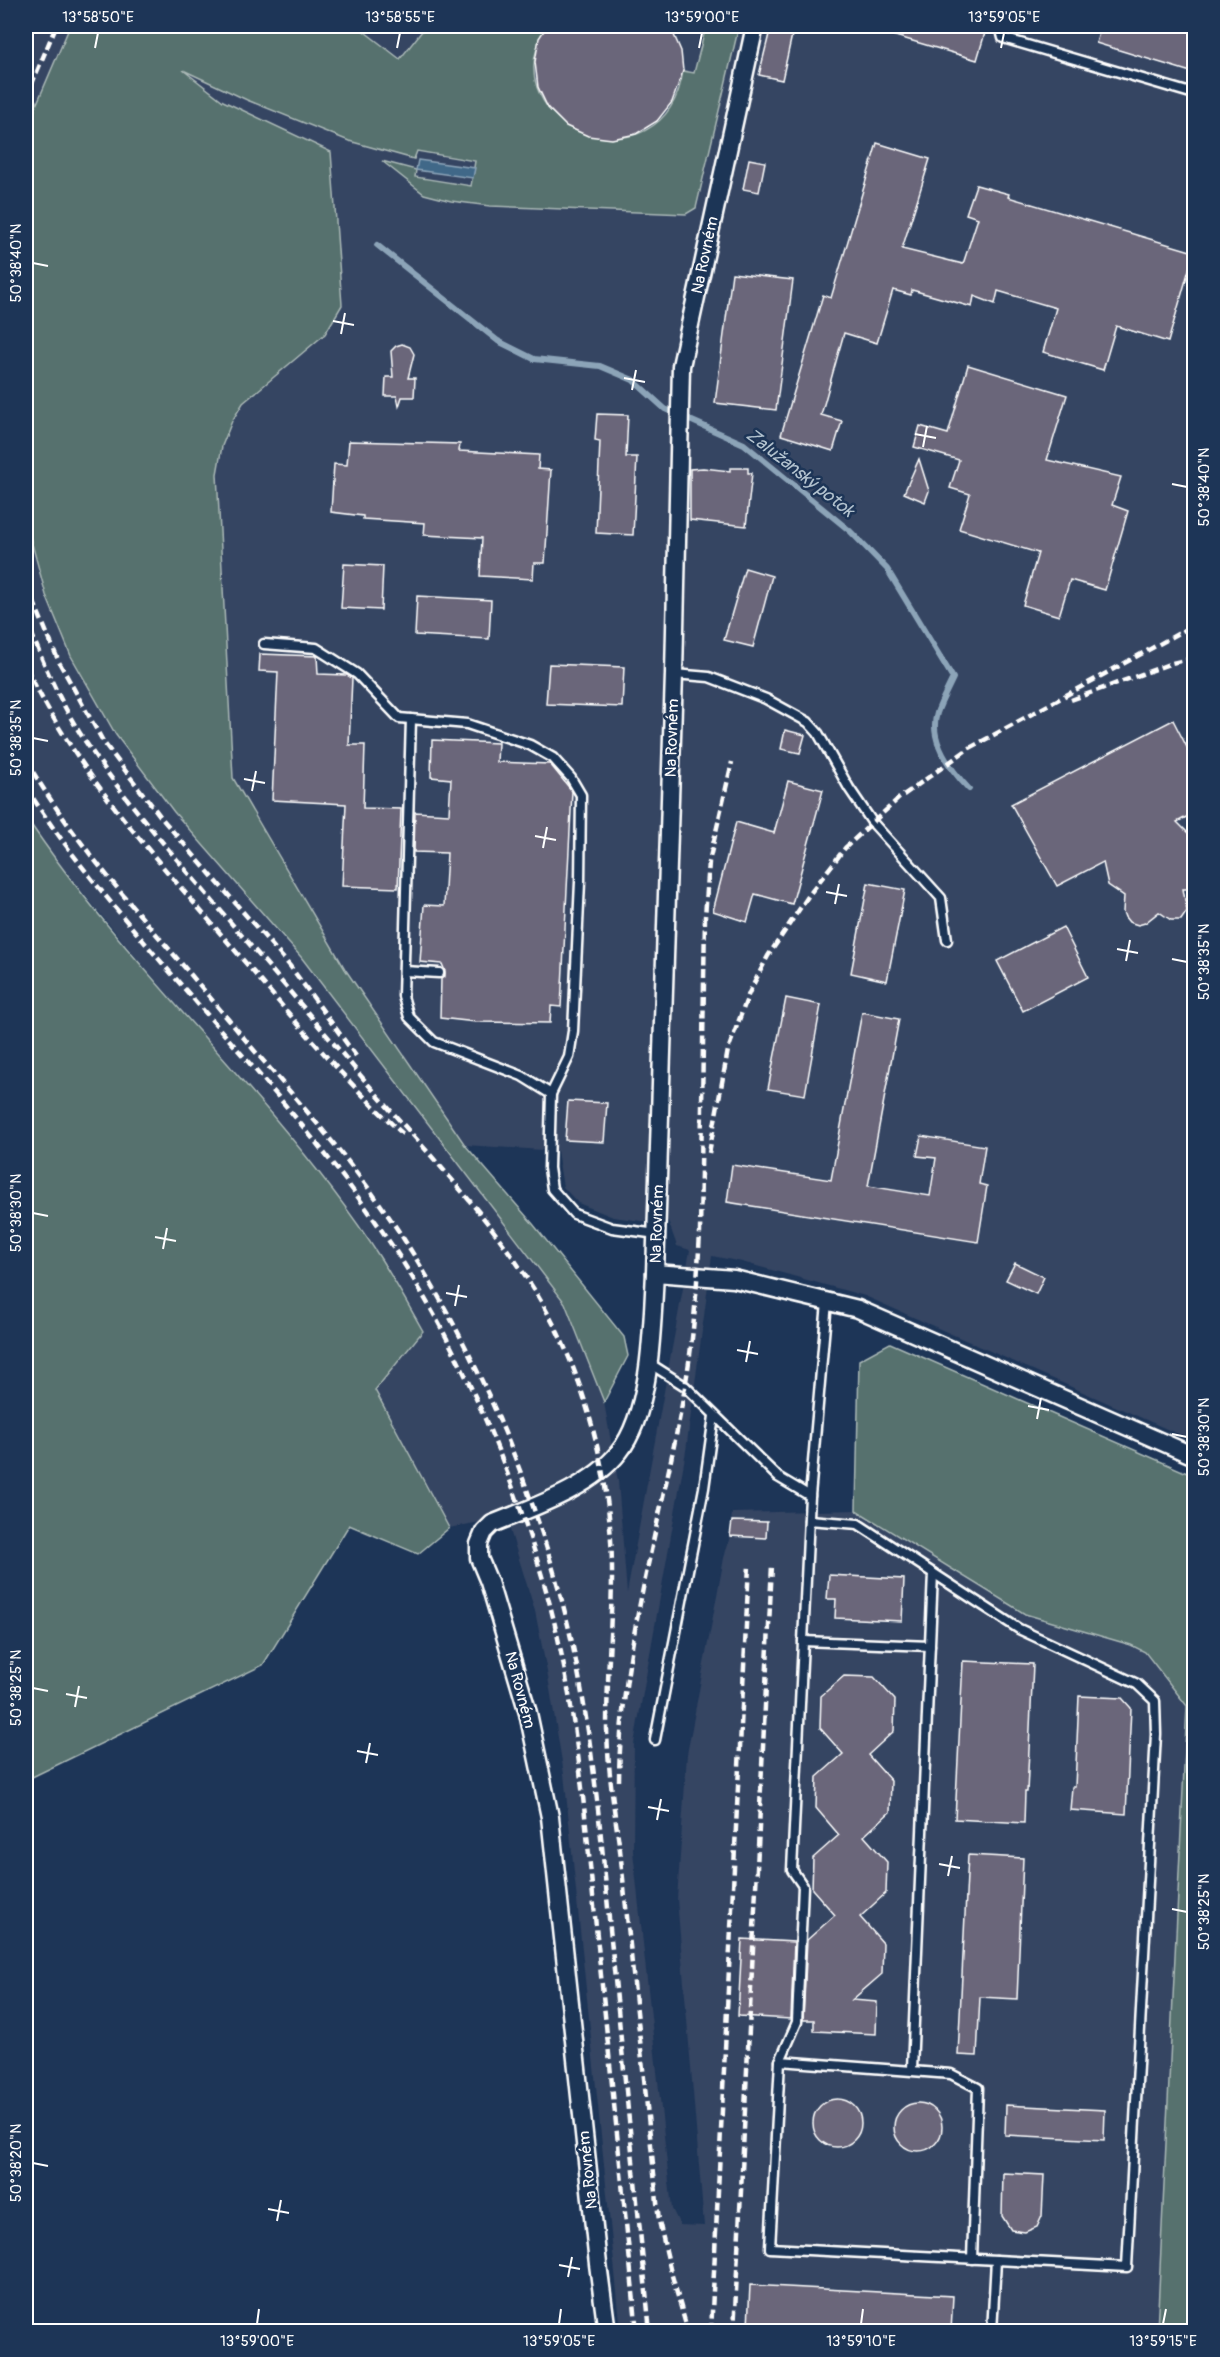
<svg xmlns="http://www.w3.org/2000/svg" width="1220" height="2357" viewBox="0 0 1220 2357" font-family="Pangolin,sans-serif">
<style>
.built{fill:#344462}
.green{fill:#56716e;stroke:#aab8b6;stroke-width:1.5}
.water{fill:#406888;stroke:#8ca4b8;stroke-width:1.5}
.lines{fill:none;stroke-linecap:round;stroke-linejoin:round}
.stream{stroke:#8ca4b8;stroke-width:6}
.building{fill:#6b667a;stroke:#fff;stroke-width:1.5}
.service-casing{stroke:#fff;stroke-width:13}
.minor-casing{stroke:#fff;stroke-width:21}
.service{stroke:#1d3557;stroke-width:8}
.minor{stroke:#1d3557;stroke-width:16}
.rail{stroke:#fff;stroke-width:4.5;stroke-dasharray:9 4.5;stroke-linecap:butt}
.ticks{fill:none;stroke:#fff;stroke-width:2}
.labels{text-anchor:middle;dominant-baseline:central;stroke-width:5;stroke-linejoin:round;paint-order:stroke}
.street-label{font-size:16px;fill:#fff;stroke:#1d3557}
.water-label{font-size:18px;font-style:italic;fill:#b3c3cf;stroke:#1d3557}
.neatline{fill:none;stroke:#fff;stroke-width:2}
.ticks-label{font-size:15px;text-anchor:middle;fill:#fff}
</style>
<rect width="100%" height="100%" fill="#1d3557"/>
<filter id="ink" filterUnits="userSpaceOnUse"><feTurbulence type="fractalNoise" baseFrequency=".0167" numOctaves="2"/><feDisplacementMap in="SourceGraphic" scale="12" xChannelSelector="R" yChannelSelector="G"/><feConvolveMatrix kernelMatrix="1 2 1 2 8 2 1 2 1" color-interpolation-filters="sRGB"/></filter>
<g filter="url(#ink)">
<!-- built -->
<g class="built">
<polygon points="26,26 70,26 35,108 26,148"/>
<polygon points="168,26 1194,26 1194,1441 865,1296 742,1262 712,1256 686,1451 634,1744 633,1851 672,2209 680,2225 704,2226 677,1899 687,1754 724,1558 730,1536 732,1513 856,1510 1025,1614 1131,1645 1145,1652 1187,1706 1157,2331 621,2331 564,1774 548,1677 535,1611 506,1517 449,1528 375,1390 423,1331 379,1255 330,1188 273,1116 139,961 52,855 26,817 26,522 46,595 71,656 116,735 301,957 565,1303 604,1402 618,1481 627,1593 690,1250 677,1246 668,1221 641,1221 613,1217 578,1203 563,1187 557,1151 465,1145 345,969 233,778 217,474 222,446 232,421 243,403 325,334 331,152 223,101 156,50"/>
</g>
<!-- green -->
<g class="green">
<path d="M 70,26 L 357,26 L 400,59 L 426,26 L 547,26 C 485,129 665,194 683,71 L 694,73 L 706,26 L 739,26 L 696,208 L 686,214 L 490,206 L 451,201 L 424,194 L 382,161 L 416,170 L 415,177 L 471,186 L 475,161 L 417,151 L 414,159 L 349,141 L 247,100 L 183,70 L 223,101 L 331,152 L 342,305 L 325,334 L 243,403 L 232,421 L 222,446 L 217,474 L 233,778 L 345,969 L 465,1145 L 533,1224 L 624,1337 L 628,1356 L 604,1402 L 565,1303 L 301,957 L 174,812 L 116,735 L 71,656 L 46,595 L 26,522 L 26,148 L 35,108 Z"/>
<path d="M 26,817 C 97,923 189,1017 272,1115 C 310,1160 348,1207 379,1256 C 395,1281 409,1306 423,1331 L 375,1390 L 449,1528 L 418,1554 L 349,1525 L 263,1665 L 26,1780 Z"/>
<polygon points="890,1343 1194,1476 1194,2331 1157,2331 1187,1706 1145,1652 1131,1645 1025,1614 856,1510 859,1360"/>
</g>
<!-- water -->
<polygon class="water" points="418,160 475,168 473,178 416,170"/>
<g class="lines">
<!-- stream -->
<path class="stream" d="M 377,245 L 498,341 L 534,359 L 600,366 L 633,380 L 665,409 L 744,444 L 850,531 L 887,569 L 953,678 C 948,689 941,701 937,713 C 928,740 951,770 969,789"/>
</g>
<!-- building -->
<g class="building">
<polygon points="547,26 670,26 681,51 683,71 672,102 657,121 636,134 612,139 588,136 566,126 548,108 538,87 535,62 539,38"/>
<polygon points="771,26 794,26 782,80 759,75"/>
<polygon points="876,26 987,26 977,60 875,30"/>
<polygon points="1101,26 1194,26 1194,73 1096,43"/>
<polygon points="877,143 930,159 902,249 963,264 978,218 966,214 976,185 1009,194 1008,197 1194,252 1168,342 1116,326 1103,370 1043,352 1056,308 998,291 995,304 974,296 972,307 912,290 911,295 893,290 877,343 844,333 821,415 842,421 833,451 781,435 823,295 831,298"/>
<polygon points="749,159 765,162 759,192 743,189"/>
<polygon points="732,273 793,280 776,410 715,403"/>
<polygon points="402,344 410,347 414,354 408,378 415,378 414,397 402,397 399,406 397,396 385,396 386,377 393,377 391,351 396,346"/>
<polygon points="968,365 1067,395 1047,460 1121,477 1112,505 1128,511 1105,590 1070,580 1059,616 1023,605 1038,553 959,529 970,494 950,488 959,460 914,447 920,426 948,434"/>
<polygon points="597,414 628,415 626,457 637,457 633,535 596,533 600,441 595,440"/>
<polygon points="349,441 460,444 459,451 539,455 538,469 551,470 545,563 534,563 533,579 480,576 482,538 424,535 425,523 363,519 363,516 331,512 334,464 347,465"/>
<polygon points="919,459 929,491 925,502 904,493"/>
<polygon points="703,468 730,471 730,468 748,468 748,473 752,473 746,526 690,520 690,469"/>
<polygon points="344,564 383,566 381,610 341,608"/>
<polygon points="745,568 772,576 753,647 724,640"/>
<polygon points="417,596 491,600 489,639 415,635"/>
<polygon points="260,654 317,656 318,674 347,675 352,678 349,745 365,745 363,808 401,809 398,888 342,886 346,804 272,800 278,672 259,671"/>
<polygon points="549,664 624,667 622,707 546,704"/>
<polygon points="1173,720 1194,761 1194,813 1177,822 1191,836 1194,843 1194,889 1183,889 1187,911 1181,920 1171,920 1159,912 1145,923 1138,925 1129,922 1125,917 1123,912 1124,896 1108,885 1103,862 1057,886 1011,804"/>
<polygon points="785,730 805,735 800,753 781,749"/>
<polygon points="432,740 498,743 497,762 550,764 572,791 561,1007 551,1006 550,1023 476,1022 440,1018 441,979 445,976 445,971 442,964 420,962 424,905 444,906 447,853 414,852 415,812 449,814 451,779 431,777"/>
<polygon points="788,781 823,790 792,904 755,894 747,922 713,911 736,822 774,833"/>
<polygon points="868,883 905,890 887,981 851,973"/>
<polygon points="1063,927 1088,977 1023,1011 997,961"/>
<polygon points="786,998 821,1005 805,1095 768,1089"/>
<polygon points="862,1012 899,1019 868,1186 930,1196 936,1158 917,1156 921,1136 985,1146 979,1184 987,1186 978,1242 727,1202 732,1165 831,1180"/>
<polygon points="568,1101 607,1103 604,1142 565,1140"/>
<polygon points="1015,1263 1044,1277 1036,1294 1006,1280"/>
<polygon points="732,1521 767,1522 766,1538 730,1536"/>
<polygon points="829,1575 904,1579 902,1621 835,1618 836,1599 827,1599"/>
<polygon points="963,1661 1033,1664 1027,1792 1025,1792 1024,1823 955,1819"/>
<polygon points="844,1676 874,1677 895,1700 894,1731 868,1755 891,1781 890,1812 864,1836 887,1862 886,1893 860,1917 883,1943 882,1974 852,2000 877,2002 876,2034 814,2031 814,2020 803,2020 807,1940 835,1915 812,1889 813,1858 839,1835 816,1808 817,1777 843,1754 820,1728 821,1696"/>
<polygon points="1079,1696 1122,1698 1131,1708 1126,1814 1070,1810 1072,1787 1075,1787"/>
<polygon points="968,1855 1023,1858 1017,1999 980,1997 977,2056 958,2055"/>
<polygon points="742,1939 794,1942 791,2019 738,2016"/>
<circle cx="837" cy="2123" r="24"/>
<circle cx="918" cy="2127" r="24"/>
<polygon points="1006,2105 1105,2110 1104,2140 1005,2135"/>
<polygon points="1003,2173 1044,2175 1042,2216 1037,2227 1025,2232 1011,2230 1002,2216"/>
<polygon points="750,2285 953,2296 951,2331 864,2331 748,2326"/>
</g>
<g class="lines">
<defs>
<g id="service">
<polyline points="1000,26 1003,38 1194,94"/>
<polyline points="264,644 316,648 357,674 399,718 467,724 530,745 553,758 571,778 581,795 580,882 573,1031 569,1057 551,1094 549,1168 552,1189 574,1214 612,1228 657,1234"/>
<polyline points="674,674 709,677 766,699 808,722 818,733 849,788 872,822 941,898 947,940"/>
<polyline points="411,719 403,996 409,1017 434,1042 522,1076 551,1094"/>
<polyline points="404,971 439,973"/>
<polyline points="827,1302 810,1496 792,1870 803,1886 797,2022 780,2061 770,2248 1127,2267 1156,1734 1155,1701 1137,1684 1019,1629 933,1573"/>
<polyline points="649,1363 685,1386 778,1477 810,1496"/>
<polyline points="809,1520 858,1524 933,1573 912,2069"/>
<polyline points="803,1641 930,1646"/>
<polyline points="655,1740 704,1488 714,1416"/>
<polyline points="780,2061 951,2074 978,2088 972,2259"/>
<polyline points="992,2332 996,2260"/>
</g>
<g id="minor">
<polyline points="655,1273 734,1279 858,1309 1194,1456"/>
<path d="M 607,2332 L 598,2264 L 550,1817 L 528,1713 L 489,1582 L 479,1558 L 479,1544 L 484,1532 L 492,1524 C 533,1507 591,1488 619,1452 C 652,1411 652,1324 655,1273 L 674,674 L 681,366 L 755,26"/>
</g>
</defs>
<!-- service casing -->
<use href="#service" class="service-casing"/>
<!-- minor casing -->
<use href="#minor" class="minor-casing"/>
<!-- service -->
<use href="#service" class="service"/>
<!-- minor -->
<use href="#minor" class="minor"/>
<!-- rail -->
<g class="rail">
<polyline points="26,98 56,26"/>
<polyline points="26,574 33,600 59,662 104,743 164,821 290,966 356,1056"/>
<path d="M 26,619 C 42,661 60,703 85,741 C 130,808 185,868 237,930 C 287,987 335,1046 385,1104 C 457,1185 535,1267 574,1370 C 599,1436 613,1509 612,1580 C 611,1630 607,1680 607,1729 C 608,1770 614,1810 620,1850 L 659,2221 L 671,2272 L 688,2332"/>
<path d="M 26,667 C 78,775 154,856 232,947 C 287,1011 341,1078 403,1134"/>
<polyline points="1071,700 1172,663 1194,658"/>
<path d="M 26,760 C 64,826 113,884 163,942 C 193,977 223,1013 253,1049 C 306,1110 361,1172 405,1241 C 476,1352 528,1474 562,1601 C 591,1711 600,1827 611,1939 C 624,2070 637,2201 650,2332"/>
<path d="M 26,787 C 64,848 110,902 157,957 C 237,1050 322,1141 391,1244 C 461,1348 518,1484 550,1605 C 579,1716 586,1832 598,1946 C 611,2074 624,2203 637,2332"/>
<polyline points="709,1153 728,1050 749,993 768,956 809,895 845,848 898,799 968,749 1194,625"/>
<path d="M 619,1781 C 620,1647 663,1518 685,1387 C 694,1337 697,1284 700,1233 L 705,917 L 709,862 L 732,762"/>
<polyline points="711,2332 749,1565"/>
<polyline points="734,2332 772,1565"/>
</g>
</g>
</g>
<!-- ticks -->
<path class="ticks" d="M 95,48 L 98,33M 397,48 L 400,33M 699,48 L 702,33M 1001,48 L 1004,33M 33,263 L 48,266M 333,321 L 354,325M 341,334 L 345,313M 624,378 L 645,382M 632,390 L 636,370M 915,434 L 936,438M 923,447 L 927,426M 1172,484 L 1187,487M 33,738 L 48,741M 244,779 L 265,783M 252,791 L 256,771M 535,836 L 556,840M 543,848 L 547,827M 826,892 L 847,896M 835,904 L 839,884M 1117,949 L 1138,953M 1172,959 L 1187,962M 1126,961 L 1130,940M 33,1213 L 48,1216M 155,1237 L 176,1241M 163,1249 L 167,1228M 446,1293 L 467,1297M 455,1306 L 459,1285M 737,1350 L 758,1354M 746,1362 L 750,1341M 1028,1406 L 1049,1410M 1037,1419 L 1041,1398M 1172,1434 L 1187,1437M 33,1688 L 48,1691M 66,1694 L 87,1698M 75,1707 L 79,1686M 357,1751 L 378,1755M 366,1763 L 370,1743M 648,1807 L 669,1811M 657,1820 L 661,1799M 939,1864 L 960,1868M 948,1876 L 952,1856M 1172,1909 L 1187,1912M 33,2163 L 48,2166M 268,2209 L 289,2213M 277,2221 L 281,2200M 559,2265 L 580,2269M 568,2277 L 572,2257M 257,2324 L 259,2309M 559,2324 L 561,2309M 861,2324 L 863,2309M 1163,2324 L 1166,2309"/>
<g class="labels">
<!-- street labels -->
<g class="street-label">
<text transform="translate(705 255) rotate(-78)">Na Rovném</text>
<text transform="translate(672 738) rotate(-88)">Na Rovném</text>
<text transform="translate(657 1224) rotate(-88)">Na Rovném</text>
<text transform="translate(520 1690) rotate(75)">Na Rovném</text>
<text transform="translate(588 2170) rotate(-96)">Na Rovném</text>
</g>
<!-- water labels -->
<g class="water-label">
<text transform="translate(800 473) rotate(38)">Zalužanský potok</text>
</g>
</g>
<!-- margin -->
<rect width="1220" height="2357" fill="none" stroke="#1d3557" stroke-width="66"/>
<rect x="33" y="33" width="1154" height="2291" class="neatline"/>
<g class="ticks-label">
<text x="98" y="22">13°58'50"E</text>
<text x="400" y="22">13°58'55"E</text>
<text x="702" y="22">13°59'00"E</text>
<text x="1004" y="22">13°59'05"E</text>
<text transform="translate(16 263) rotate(-90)" y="5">50°38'40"N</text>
<text transform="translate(1204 487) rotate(-90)" y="5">50°38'40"N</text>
<text transform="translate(16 738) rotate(-90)" y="5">50°38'35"N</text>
<text transform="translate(1204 962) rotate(-90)" y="5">50°38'35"N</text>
<text transform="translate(16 1213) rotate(-90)" y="5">50°38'30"N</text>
<text transform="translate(1204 1437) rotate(-90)" y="5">50°38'30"N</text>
<text transform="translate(16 1688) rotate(-90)" y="5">50°38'25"N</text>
<text transform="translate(1204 1912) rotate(-90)" y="5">50°38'25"N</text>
<text transform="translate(16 2163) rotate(-90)" y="5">50°38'20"N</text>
<text x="257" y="2346">13°59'00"E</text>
<text x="559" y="2346">13°59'05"E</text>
<text x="861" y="2346">13°59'10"E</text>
<text x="1163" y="2346">13°59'15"E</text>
</g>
</svg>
